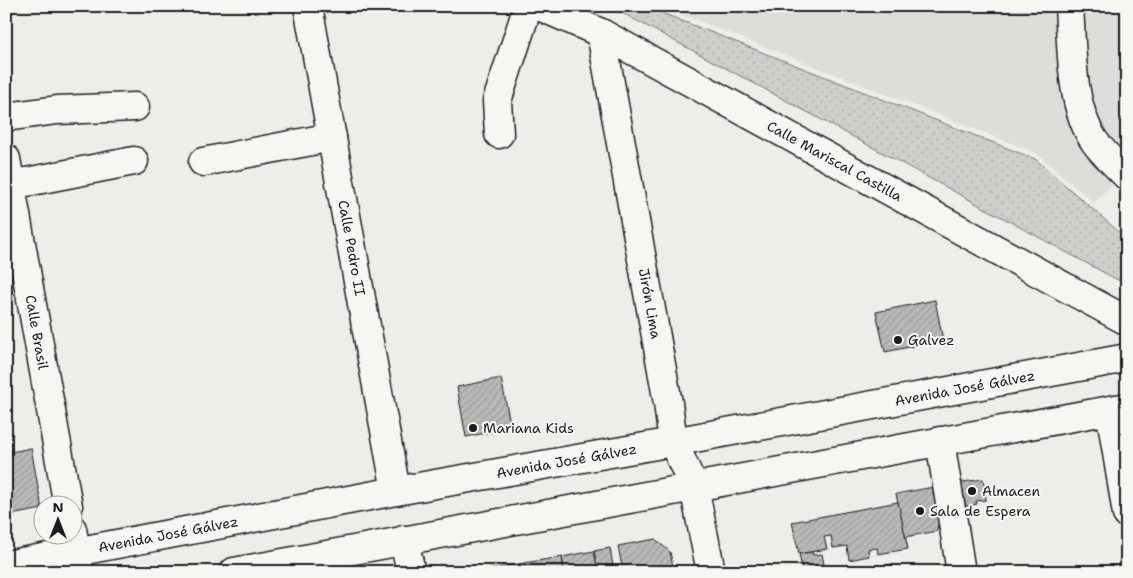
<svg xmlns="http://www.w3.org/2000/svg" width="1133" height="578" viewBox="0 0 1133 578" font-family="'Shantell Sans',sans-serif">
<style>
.built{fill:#ddddda}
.garden{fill:url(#garden-dots);stroke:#757574}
.building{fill:url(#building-hatch);stroke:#1c1c1c}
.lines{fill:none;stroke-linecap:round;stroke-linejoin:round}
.minor-casing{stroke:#1c1c1c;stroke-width:31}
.major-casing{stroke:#1c1c1c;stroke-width:31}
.minor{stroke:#f6f6f2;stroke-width:28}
.major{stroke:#f6f6f2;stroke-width:28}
.poi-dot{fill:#1c1c1c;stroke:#f6f6f2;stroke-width:2}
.labels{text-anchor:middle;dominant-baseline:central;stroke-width:4;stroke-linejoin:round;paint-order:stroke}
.street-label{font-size:14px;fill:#1c1c1c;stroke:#f6f6f2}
.poi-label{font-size:14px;fill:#1c1c1c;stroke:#f6f6f2;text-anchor:start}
</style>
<defs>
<pattern id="garden-dots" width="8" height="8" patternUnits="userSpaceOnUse" patternTransform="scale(1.25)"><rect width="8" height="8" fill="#cececb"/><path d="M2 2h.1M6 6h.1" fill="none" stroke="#b0b0ae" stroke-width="1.8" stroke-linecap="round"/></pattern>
<pattern id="building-hatch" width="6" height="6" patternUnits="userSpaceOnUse" patternTransform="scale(1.25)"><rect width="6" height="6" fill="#b9b9b6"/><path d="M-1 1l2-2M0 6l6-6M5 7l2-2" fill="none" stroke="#9e9e9c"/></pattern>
</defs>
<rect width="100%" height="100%" fill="#edede9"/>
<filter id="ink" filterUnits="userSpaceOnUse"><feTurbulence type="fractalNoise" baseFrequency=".02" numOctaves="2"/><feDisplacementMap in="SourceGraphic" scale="10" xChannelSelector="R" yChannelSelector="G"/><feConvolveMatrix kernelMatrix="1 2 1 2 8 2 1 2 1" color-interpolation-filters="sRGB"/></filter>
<g filter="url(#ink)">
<!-- built -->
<polygon class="built" points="660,6 1127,6 1127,168 1094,203 1036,153"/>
<!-- garden -->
<polygon class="garden" points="605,6 644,6 1035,159 1127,239 1127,285 759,86 626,15"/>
<!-- building -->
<g class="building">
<polygon points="935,300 943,340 885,352 876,312"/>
<polygon points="501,378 511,428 466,437 457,387"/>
<polygon points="31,448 42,509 6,516 6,453"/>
<polygon points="983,479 986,500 976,501 977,504 961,507 957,483"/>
<polygon points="939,486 940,514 937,531 905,537 896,494"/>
<polygon points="898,502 908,549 878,554 877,548 868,549 869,556 849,560 847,546 833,548 831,536 824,537 827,549 799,554 792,522"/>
<polygon points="655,539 670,552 674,572 623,572 618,546"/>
<polygon points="610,548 614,572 598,572 594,551"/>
<polygon points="594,551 598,572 564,572 562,557"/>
<polygon points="812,552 813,555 822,554 824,564 802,569 799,554"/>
<polygon points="562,557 564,572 526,572 524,563"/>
<polygon points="524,563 526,572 488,572 488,570 492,569"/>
<polygon points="892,564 894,572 867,572 867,569"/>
</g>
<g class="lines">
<defs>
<g id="minor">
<path id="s1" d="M 308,6 L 396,491"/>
<path id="s2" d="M 539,6 L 601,33 L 1127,321"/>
<path d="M 1069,6 C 1072,49 1070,106 1095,142 C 1104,154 1116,165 1127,176"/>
<path id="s3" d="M 601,33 L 668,403 L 673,442 L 694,487 L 711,572"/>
<polyline points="6,117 57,110 135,107"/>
<polyline points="499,134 497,101 528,6"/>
<path id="s4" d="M 6,159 L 68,506"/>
<polyline points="203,162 332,137"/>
<polyline points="11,185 134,161"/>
<polyline points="1110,410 1127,514"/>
<polyline points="940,441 961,572"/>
<polyline points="72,529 80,572"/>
<polyline points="404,540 411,572"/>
</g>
<g id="major">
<path id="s5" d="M 6,565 L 396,491 L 673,442 L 1127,358"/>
<polyline points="234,572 1127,407"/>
</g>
</defs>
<!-- minor casing -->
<use href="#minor" class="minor-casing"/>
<!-- major casing -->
<use href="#major" class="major-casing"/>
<!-- minor -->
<use href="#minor" class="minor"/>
<!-- major -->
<use href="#major" class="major"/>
</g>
</g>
<!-- markers -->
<g class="poi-dot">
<circle cx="898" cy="340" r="5"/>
<circle cx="473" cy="428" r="5"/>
<circle cx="972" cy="491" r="5"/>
<circle cx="920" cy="511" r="5"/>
</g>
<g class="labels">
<!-- street labels -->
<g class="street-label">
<text stroke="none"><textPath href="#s2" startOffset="334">Calle Mariscal Castilla</textPath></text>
<text stroke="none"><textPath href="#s1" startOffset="246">Calle Pedro II</textPath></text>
<text stroke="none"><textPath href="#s3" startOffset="275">Jirón Lima</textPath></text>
<text stroke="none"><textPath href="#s4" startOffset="176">Calle Brasil</textPath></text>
<text stroke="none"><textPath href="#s5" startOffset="975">Avenida José Gálvez</textPath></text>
<text stroke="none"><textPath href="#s5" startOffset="570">Avenida José Gálvez</textPath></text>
<text stroke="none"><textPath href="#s5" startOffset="165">Avenida José Gálvez</textPath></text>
</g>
<!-- poi labels -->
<g class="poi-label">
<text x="908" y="340">Galvez</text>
<text x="483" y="428">Mariana Kids</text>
<text x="982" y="491">Almacen</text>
<text x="930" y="511">Sala de Espera</text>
</g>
</g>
<!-- margin -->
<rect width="1133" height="578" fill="none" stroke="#f6f6f2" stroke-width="25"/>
<rect x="12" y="12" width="1108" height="553" fill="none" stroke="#1c1c1c" stroke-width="2" filter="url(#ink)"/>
<!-- north arrow -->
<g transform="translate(58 520)"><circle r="24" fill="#f6f6f2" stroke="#9f9f9c"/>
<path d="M0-4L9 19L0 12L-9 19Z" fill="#1c1c1c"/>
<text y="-8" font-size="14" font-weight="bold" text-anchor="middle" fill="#1c1c1c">N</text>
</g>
</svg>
